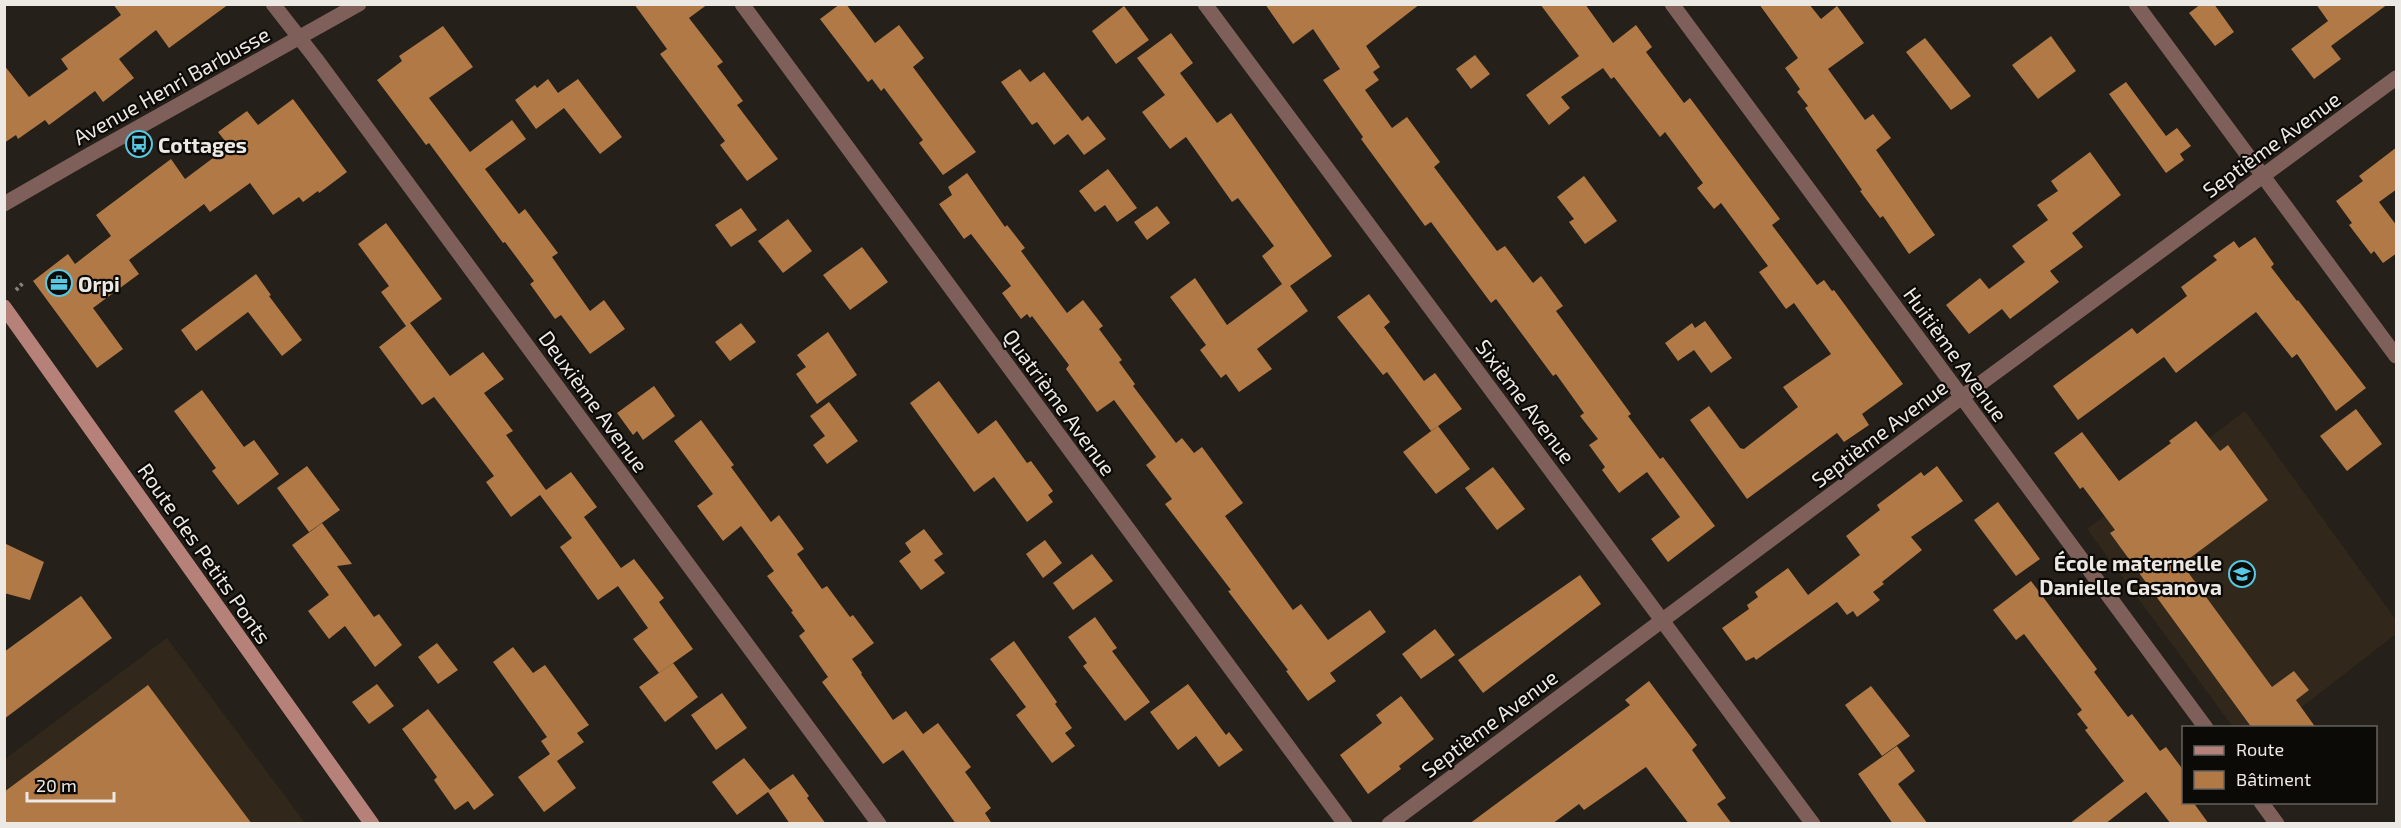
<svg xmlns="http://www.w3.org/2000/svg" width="2401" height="828" viewBox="0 0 2401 828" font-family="'Exo 2',sans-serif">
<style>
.built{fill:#31281b}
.building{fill:#b17945}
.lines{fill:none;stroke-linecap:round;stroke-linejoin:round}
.path{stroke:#85817b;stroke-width:4;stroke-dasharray:3 3;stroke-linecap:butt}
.minor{stroke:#7f5f59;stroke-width:15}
.tertiary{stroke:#7f5f59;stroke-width:15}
.secondary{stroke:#b58178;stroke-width:15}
.labels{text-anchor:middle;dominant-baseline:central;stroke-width:4.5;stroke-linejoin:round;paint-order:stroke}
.street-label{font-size:21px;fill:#ece8e3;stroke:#0c0a07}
.poi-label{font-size:21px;font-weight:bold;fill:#ece8e3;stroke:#0c0a07;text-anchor:start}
</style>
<rect width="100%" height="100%" fill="#252019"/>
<!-- built -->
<g class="built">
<polygon points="2245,411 2396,620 2396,634 2276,727 2233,727 2087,529"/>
<polygon points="167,638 305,823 5,824 5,759"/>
</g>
<!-- building -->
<g class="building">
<polygon points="113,4 229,4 169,48 156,30 119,59 134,78 103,102 95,91 49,125 45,120 18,139 16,135 4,143 4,65 29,97 68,69 61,59 121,15"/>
<polygon points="634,4 708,4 689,18 723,62 717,66 743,101 737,105 778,159 747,181 720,145 725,141 660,54 667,49"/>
<polygon points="840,4 846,4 875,43 899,25 924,58 913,67 976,152 943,175 919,143 923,140 884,88 881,91 872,79 868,82 820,19"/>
<polygon points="1265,4 1420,4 1366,46 1380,67 1373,72 1379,80 1365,90 1392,128 1407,117 1440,162 1434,167 1497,251 1505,246 1533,283 1541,276 1563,306 1556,311 1631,414 1628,416 1660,459 1663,457 1715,526 1668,562 1651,539 1680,517 1647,472 1619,493 1602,470 1605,467 1589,445 1598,439 1580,416 1584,413 1556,374 1553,376 1496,299 1491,303 1431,222 1425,226 1361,139 1363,137 1323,80 1340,69 1313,29 1293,44"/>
<polygon points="1540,4 1585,4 1613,43 1636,25 1652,47 1646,52 1684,103 1690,98 1780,219 1772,225 1817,285 1824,280 1832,291 1834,290 1903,384 1862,414 1869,425 1844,442 1837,433 1747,499 1690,420 1709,406 1740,448 1744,449 1798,407 1783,387 1831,354 1794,303 1786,309 1759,272 1768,266 1721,203 1714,209 1697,188 1703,183 1665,132 1660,137 1614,77 1611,79 1603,68 1561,97 1570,108 1549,125 1526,95 1579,56"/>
<polygon points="1759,4 1809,4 1821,19 1837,6 1864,43 1828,69 1865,120 1873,114 1891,138 1876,150 1935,235 1909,254 1883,216 1880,218 1860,191 1862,190 1805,108 1808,106 1797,92 1800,89 1785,68 1798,58"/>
<polygon points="2201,4 2214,4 2234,32 2215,46 2189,13"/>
<polygon points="2316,4 2388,4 2331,46 2341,59 2314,79 2291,49 2328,21"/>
<polygon points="1124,6 1149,40 1116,64 1092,31"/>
<polygon points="443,26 473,67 429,98 470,152 512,120 526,139 485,169 519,214 525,209 558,253 552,257 590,311 604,300 625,329 590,354 561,315 555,319 530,284 534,281 505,242 503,243 429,143 426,145 377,80 402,61 399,56"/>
<polygon points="1171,33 1193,63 1180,73 1217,123 1231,113 1332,256 1290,286 1308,311 1257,349 1272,369 1239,392 1226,374 1221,378 1200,350 1206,345 1170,297 1195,278 1227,325 1282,284 1262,256 1274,246 1238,198 1232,202 1186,137 1170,149 1142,112 1165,95 1137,58"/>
<polygon points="2051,36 2076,71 2038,99 2012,65"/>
<polygon points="1925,38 1971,96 1951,110 1906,52"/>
<polygon points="1475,55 1490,74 1471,89 1456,69"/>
<polygon points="1020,69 1030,82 1044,72 1082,121 1088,116 1106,139 1084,155 1068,134 1054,145 1037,122 1032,125 1001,82"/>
<polygon points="548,79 558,93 578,79 622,137 600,154 564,108 536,129 515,100 535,85 537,88"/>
<polygon points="2126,82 2166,136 2177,128 2191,146 2180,154 2184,160 2166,173 2109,94"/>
<polygon points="293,99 347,172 319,193 318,191 303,202 299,197 273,215 250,183 210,212 204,204 129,260 139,274 93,308 123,349 97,368 33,281 68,254 75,264 111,236 96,215 171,159 185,179 229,146 218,132 247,111 258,125"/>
<polygon points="2397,147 2397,189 2379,202 2397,226 2397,253 2383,263 2374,251 2371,254 2349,225 2352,223 2336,201 2363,181 2359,176"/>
<polygon points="2090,152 2121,195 2072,233 2083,247 2050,271 2059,282 2010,319 2002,309 1969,334 1946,305 1980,278 1989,289 2025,262 2012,246 2048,220 2037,205 2058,191 2051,181"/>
<polygon points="1108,169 1137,208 1117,222 1105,205 1095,212 1079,191"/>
<polygon points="967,173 1005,227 1007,225 1025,248 1021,251 1067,313 1083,300 1103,326 1099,329 1122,360 1119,362 1135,384 1133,386 1176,443 1182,438 1194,453 1202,447 1243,503 1225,516 1293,610 1301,604 1328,640 1370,610 1386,632 1330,673 1336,681 1308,701 1286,671 1288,670 1228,591 1231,590 1165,504 1172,499 1146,465 1156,457 1114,400 1097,412 1066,369 1069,365 1032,316 1030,318 1027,314 1021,319 1002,293 1011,286 971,234 964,239 939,204 952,195 948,187"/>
<polygon points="1584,176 1617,221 1585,244 1569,222 1574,219 1557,197"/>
<polygon points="1157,206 1170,223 1147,240 1134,222"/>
<polygon points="741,208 757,230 731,247 715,225"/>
<polygon points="788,219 812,251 783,273 758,241"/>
<polygon points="386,223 442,299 410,323 450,376 483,352 504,379 484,393 513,431 506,435 546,490 571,472 597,507 584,517 621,568 634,559 664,598 659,602 693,649 659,673 633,639 648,628 618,586 598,600 560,547 572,538 540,495 511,517 486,482 494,476 454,423 434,397 422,405 379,347 406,326 381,292 389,286 358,244"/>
<polygon points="2255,237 2274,264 2271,267 2297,301 2298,300 2366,388 2336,411 2297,354 2292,358 2256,312 2176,373 2164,357 2078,420 2053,386 2132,328 2137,334 2187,296 2181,287 2217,260 2213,256 2234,241 2239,248"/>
<polygon points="862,247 888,282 850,310 823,275"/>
<polygon points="256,274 271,295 269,296 302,340 282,356 248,312 196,351 181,330"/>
<polygon points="1369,294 1390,322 1384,327 1424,381 1435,373 1462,409 1431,431 1387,372 1383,375 1337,317"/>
<polygon points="1705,321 1732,358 1711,373 1694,350 1678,361 1665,343 1692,323 1695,328"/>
<polygon points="741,323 756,342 730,361 715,342"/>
<polygon points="828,332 857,375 817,404 796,374 806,367 797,355"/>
<polygon points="939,381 978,434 996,420 1027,463 1031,461 1053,491 1048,495 1053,502 1027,522 994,477 974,492 910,403"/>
<polygon points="654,386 675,416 643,440 637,431 633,435 617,413"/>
<polygon points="202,390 244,447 254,440 279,474 238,505 212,471 216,468 174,411"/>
<polygon points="829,402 858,441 827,464 813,445 825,436 810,416"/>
<polygon points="2356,409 2382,444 2347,471 2320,436"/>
<polygon points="701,420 734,465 731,467 771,522 779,515 804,549 797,554 822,589 827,586 850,617 853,615 874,643 852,659 862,673 861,674 893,720 906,711 923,734 938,723 971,767 965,772 991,808 985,813 992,824 956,824 903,750 883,764 822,682 828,677 799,636 805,631 791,612 793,611 767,576 774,571 741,526 723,541 697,506 713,494 674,441"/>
<polygon points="2196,421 2220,451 2228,445 2268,500 2182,564 2272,687 2294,671 2309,690 2296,700 2316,728 2252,728 2110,533 2115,530 2083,487 2080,489 2054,453 2082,432 2119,481 2171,443 2169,441"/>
<polygon points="1438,426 1470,469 1436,494 1403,452"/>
<polygon points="307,466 340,510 309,532 277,488"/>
<polygon points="1937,466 1963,501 1911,537 1922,550 1882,582 1884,584 1873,592 1880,600 1857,617 1853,611 1847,615 1837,602 1756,660 1754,657 1746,661 1722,628 1749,609 1747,605 1758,597 1755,592 1788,568 1808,595 1860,555 1846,536 1880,510 1877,505 1921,472 1924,476"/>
<polygon points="1493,467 1525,509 1497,530 1465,488"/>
<polygon points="1998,502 2040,559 2016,576 1974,520"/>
<polygon points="322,523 352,564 337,566 374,617 379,614 402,645 375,667 345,626 329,639 308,611 329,595 292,545"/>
<polygon points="924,529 943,554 934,560 945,573 921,590 899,561 911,552 905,543"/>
<polygon points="1045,540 1062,563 1043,578 1026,554"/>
<polygon points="4,543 44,562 30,600 4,593"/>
<polygon points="1092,554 1113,581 1073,610 1053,583"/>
<polygon points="1580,575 1601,604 1483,693 1458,660"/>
<polygon points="2031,581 2097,669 2094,672 2128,717 2132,714 2160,751 2166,747 2184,771 2184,802 2193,802 2209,824 2171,824 2146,792 2105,824 2069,824 2124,781 2085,730 2088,728 2077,714 2082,710 2024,634 2016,640 1993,610"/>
<polygon points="81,596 112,638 4,719 4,652"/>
<polygon points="1095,617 1117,648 1112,651 1150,702 1125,721 1083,666 1087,663 1068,637"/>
<polygon points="1435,629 1455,655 1421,679 1402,654"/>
<polygon points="1014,641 1057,702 1055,704 1072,728 1065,733 1075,746 1052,763 1016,715 1026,707 990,659"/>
<polygon points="437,643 458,670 438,684 418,657"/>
<polygon points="513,647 533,673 545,665 589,725 577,733 584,742 557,761 576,788 544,812 518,777 550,754 541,741 547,737 493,662"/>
<polygon points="673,663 698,697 665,722 639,687"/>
<polygon points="1649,681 1697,745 1692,750 1726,798 1717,804 1732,824 1689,824 1646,767 1584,810 1579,804 1552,824 1469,824 1630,705 1625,700"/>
<polygon points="377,684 394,706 369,724 352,702"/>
<polygon points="1188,684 1226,735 1229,732 1243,750 1219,767 1196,736 1178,750 1150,712"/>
<polygon points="148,685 252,824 4,824 4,792"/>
<polygon points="1871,686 1910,736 1882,756 1845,705"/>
<polygon points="722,693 747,728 716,750 691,715"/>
<polygon points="1401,696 1434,739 1399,766 1401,769 1368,794 1340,755 1382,723 1376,715"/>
<polygon points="428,709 494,795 474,810 468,801 455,810 434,780 437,777 402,729"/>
<polygon points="1897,746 1915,771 1898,784 1928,824 1893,824 1858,774"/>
<polygon points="744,758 770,790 793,774 809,796 807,798 826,824 790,824 768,792 737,815 712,782"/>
</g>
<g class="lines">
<!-- path -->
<polyline class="path" points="16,290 24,282"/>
<!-- minor -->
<g class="minor">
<polyline points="273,4 316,59 879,824"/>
<polyline points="742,4 1345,824"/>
<polyline points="1205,4 1813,824"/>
<polyline points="1672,4 2206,728"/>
<polyline points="2136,4 2396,356"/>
<polyline points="2261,802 2277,824"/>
<polyline points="1389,824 1962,397 2396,78"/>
</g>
<!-- tertiary -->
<polyline class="tertiary" points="4,204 89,155 359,4"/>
<!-- secondary -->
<polyline class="secondary" points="4,307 372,824"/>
</g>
<!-- icons -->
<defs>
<symbol id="bus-ring" viewBox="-11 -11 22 22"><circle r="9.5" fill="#0c0a07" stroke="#57c9e2" stroke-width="1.5"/><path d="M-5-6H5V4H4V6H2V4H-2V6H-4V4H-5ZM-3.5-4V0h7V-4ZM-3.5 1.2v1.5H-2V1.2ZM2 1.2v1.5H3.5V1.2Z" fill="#57c9e2"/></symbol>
<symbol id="office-ring" viewBox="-11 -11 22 22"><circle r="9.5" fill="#0c0a07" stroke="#57c9e2" stroke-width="1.5"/><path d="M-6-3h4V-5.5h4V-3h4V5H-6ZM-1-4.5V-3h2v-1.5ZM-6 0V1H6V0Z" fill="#57c9e2"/></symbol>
<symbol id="school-ring" viewBox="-11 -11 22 22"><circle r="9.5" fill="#0c0a07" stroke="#57c9e2" stroke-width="1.5"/><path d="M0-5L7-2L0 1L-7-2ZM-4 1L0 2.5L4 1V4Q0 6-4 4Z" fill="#57c9e2"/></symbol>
</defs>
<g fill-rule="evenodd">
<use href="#bus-ring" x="124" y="129" width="30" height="30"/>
<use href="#office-ring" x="44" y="268" width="30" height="30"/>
<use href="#school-ring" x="2227" y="559" width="30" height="30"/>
</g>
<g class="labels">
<!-- street labels -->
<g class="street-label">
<text transform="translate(171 85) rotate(-29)">Avenue Henri Barbusse</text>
<text transform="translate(2271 144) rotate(-36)">Septième Avenue</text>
<text transform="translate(1956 354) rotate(54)">Huitième Avenue</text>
<text transform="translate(594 401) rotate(54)">Deuxième Avenue</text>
<text transform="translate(1526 401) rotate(53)">Sixième Avenue</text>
<text transform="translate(1060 402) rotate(54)">Quatrième Avenue</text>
<text transform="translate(1879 433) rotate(-37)">Septième Avenue</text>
<text transform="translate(205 553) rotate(55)">Route des Petits Ponts</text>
<text transform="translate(1489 723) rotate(-37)">Septième Avenue</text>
</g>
<!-- poi labels -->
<g class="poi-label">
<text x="158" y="144">Cottages</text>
<text x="78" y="283">Orpi</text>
<text x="2222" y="562" text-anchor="end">École maternelle<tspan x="2222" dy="24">Danielle Casanova</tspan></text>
</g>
</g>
<!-- border -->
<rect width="2401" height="828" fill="none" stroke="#ece8e3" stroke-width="12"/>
<!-- legend -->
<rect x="2182" y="726" width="195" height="78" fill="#0c0a07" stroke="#66635f" stroke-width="1.5"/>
<rect x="2194" y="746" width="30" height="9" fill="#b58178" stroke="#66635f" stroke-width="1.5"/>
<text x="2236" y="756" font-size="18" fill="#ece8e3">Route</text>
<rect x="2194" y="771" width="30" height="18" fill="#b17945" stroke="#66635f" stroke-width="1.5"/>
<text x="2236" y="786" font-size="18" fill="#ece8e3">Bâtiment</text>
<!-- scale -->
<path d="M27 792v9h87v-9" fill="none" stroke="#ece8e3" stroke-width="3"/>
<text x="36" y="792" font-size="18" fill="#ece8e3" stroke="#0c0a07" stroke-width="4.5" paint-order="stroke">20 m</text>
</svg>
